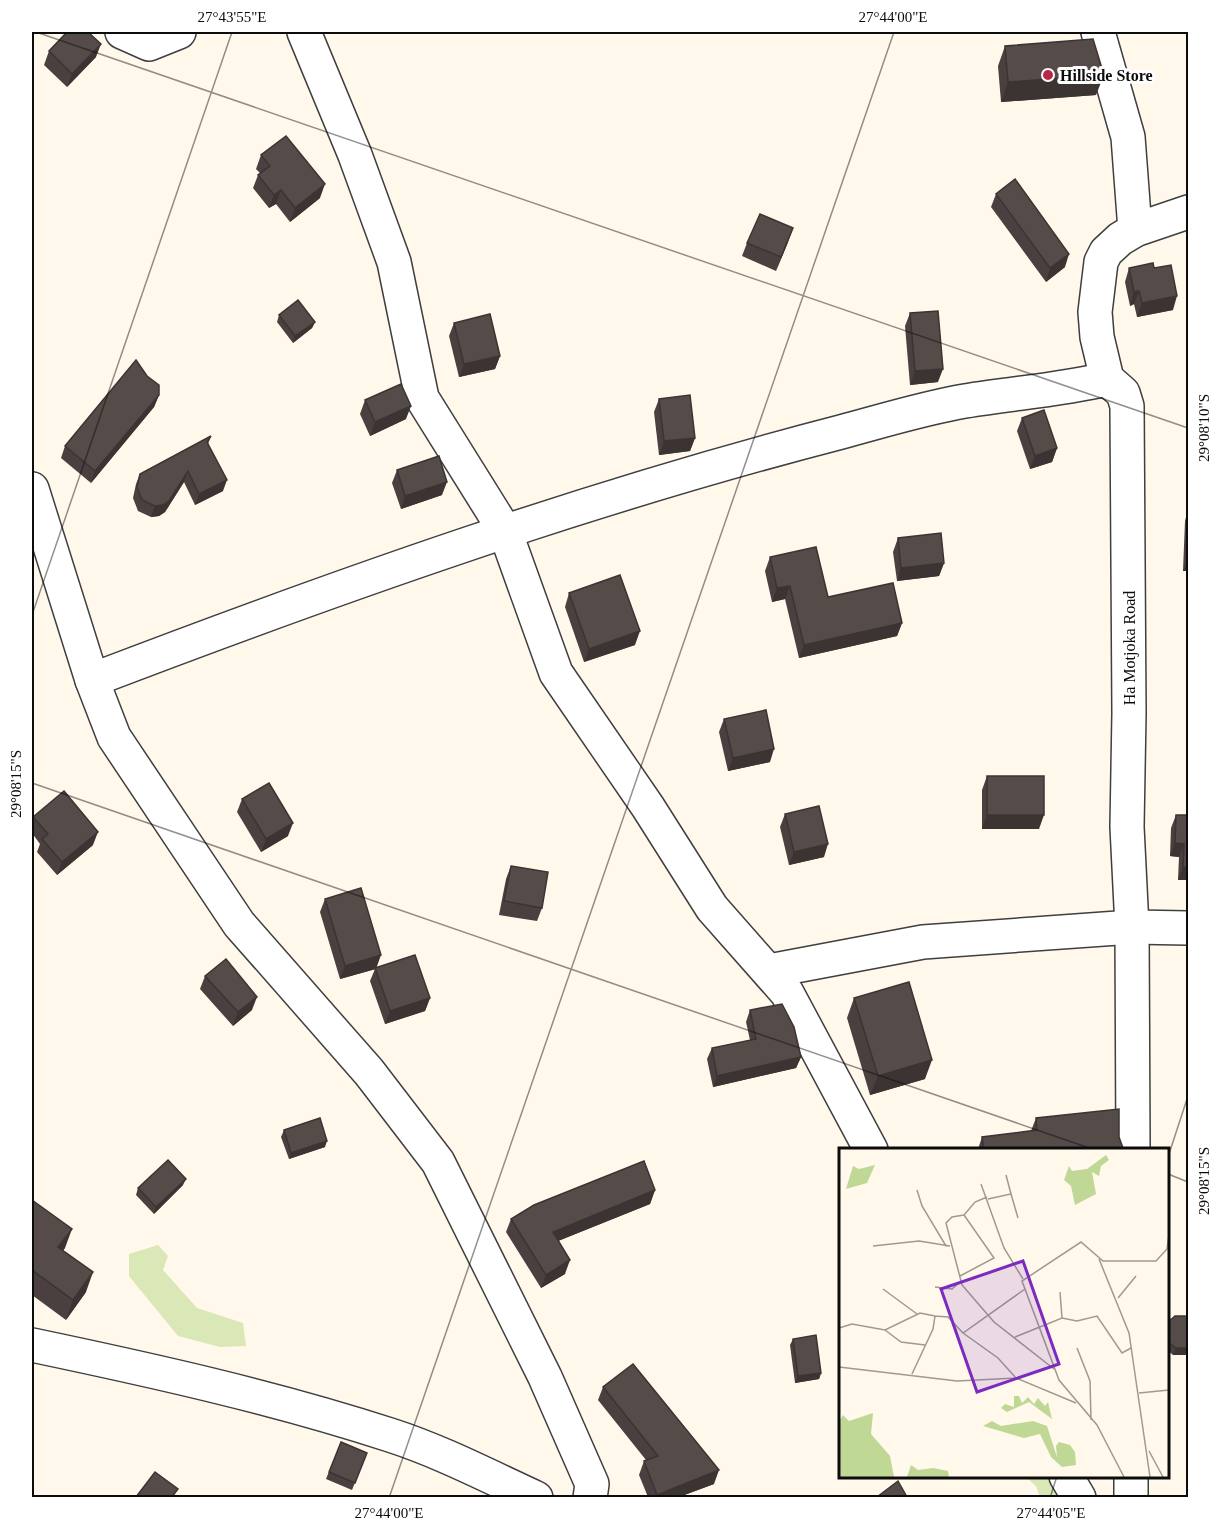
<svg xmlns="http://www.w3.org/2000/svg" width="1220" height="1529" viewBox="0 0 1220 1529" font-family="'Times New Roman',serif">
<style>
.green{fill:#d9e8b6}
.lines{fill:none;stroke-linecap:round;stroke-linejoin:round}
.minor-casing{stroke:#3f3f3f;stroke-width:36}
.tertiary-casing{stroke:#3f3f3f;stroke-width:36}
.minor{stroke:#fff;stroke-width:33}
.tertiary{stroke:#fff;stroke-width:33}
.wall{fill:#49403f}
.shaded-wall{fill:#3c3433}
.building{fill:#554b49;stroke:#3c3433;stroke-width:1.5}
.ticks{fill:none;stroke:#0c0c0c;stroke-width:1.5;stroke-opacity:0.45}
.poi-dot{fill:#ba2647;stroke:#fff;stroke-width:2}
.labels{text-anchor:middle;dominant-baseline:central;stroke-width:6;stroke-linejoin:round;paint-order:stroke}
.poi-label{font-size:16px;font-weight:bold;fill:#0c0c0c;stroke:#fff;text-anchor:start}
.street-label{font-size:16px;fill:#0c0c0c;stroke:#fff}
.inset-road{fill:none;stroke:#9e9a92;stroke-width:1.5}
.view{fill:#7b2cbf;fill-opacity:0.15;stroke:#7b2cbf;stroke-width:3}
.inset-edge{fill:none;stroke:#0c0c0c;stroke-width:3}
.neatline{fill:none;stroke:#0c0c0c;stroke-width:2}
.ticks-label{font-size:15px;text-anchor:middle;fill:#0c0c0c}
</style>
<rect width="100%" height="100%" fill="#fff8eb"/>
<!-- green -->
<g class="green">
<polygon points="158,1245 168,1256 163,1270 197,1308 243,1323 246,1346 220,1347 178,1336 129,1276 129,1254"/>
<polygon points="1026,1477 1057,1477 1069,1497 1040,1497 1036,1486"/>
</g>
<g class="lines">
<defs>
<g id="minor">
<polyline points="122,32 149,44 179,32"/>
<polyline points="304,32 355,155 394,262 422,398 505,531 556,673 648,807 712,908 787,993 871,1150"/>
<polyline points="1098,32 1128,137 1135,230"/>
<path d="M 32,489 L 92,680 C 338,586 586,498 841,432 C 882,421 924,408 965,401 C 1013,393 1060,390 1107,379"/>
<polyline points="92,680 114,737 239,924 369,1072 438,1162 545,1377 592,1484 590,1498"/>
<polyline points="769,971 923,942 1132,927 1188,928"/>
<path d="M 32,1345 C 151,1370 273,1397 390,1435 C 440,1451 488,1476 536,1498"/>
<polyline points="1066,1476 1079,1498"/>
</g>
<g id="tertiary">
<polyline points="1133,1150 1132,927 1127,827 1129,713 1127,406 1123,393 1107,379 1097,337 1095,312 1101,262 1106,252 1120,239 1135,230 1188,212"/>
<polyline points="1131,1498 1131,1476"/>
</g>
</defs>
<!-- minor casing -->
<use href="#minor" class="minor-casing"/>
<!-- tertiary casing -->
<use href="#tertiary" class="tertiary-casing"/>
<!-- minor -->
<use href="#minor" class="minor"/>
<!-- tertiary -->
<use href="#tertiary" class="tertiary"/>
</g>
<!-- wall -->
<g class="wall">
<polygon points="1005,46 1096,95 1001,102 998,66"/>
<polygon points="49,51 96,57 67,87 44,65"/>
<polygon points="261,155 320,198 290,222 276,204 269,208 253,188 258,175 260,173 256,169"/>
<polygon points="996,194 1065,267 1046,282 991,207"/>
<polygon points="788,242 776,271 742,256 747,243"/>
<polygon points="1129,268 1154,268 1173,310 1137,317 1134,304 1130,306 1125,282"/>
<polygon points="910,313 938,382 910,385 905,326"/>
<polygon points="279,315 315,322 312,328 293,343 277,322"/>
<polygon points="454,323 500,356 495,369 459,377 449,336"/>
<polygon points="159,395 154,407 91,483 61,458 65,446"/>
<polygon points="659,399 695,438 690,451 659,455 654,412"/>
<polygon points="365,400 406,419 370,436 360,414"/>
<polygon points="1022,418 1057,448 1052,462 1030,469 1017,431"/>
<polygon points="211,436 208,444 223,491 195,505 184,482 165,512 159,516 151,517 138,511 133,498 136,484 140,474"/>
<polygon points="397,470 442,495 401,509 392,483"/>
<polygon points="1188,510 1188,571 1183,571 1185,521"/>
<polygon points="898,538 944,563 939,576 897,581 893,552"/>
<polygon points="770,557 828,597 902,623 897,636 799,658 785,599 772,602 765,571"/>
<polygon points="569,593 635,645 584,662 565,607"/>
<polygon points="1188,672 1188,700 1186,700"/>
<polygon points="724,719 770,762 728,771 719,732"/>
<polygon points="987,776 1039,829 982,829 982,790"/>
<polygon points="242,799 288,836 261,852 237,812"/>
<polygon points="785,814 824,857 789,865 780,827"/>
<polygon points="1176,815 1188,815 1188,880 1178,880 1179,857 1170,856 1171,828"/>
<polygon points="33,817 93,845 57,875 37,852 40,844 32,833 32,822"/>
<polygon points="511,866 542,908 537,921 499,915 506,879"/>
<polygon points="325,899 377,967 430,998 425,1011 385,1024 370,981 375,969 340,979 320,912"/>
<polygon points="205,976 252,1010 233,1026 200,989"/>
<polygon points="854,998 925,1079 870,1095 847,1018"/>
<polygon points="750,1010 801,1057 796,1068 713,1087 707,1059 712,1048 750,1040 746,1022"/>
<polygon points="1036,1118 1119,1137 1123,1148 1123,1149 978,1149 982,1137 1031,1131"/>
<polygon points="284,1130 325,1147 289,1159 281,1137"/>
<polygon points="183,1185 154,1214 136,1195 138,1188"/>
<polygon points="655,1190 650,1204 558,1241 565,1274 541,1288 506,1232 511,1219"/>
<polygon points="32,1201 65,1248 63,1250 86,1292 66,1320 32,1295"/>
<polygon points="1188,1317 1188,1353 1185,1355 1173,1355 1167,1350 1167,1323"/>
<polygon points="793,1339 821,1373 819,1379 795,1383 790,1345"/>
<polygon points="603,1387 714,1484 679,1497 648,1497 639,1475 644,1461 646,1460 598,1400"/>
<polygon points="341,1442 367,1453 352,1490 326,1479"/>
</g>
<!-- shaded-wall -->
<g class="shaded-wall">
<polygon points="101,44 96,57 67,87 72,74"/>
<polygon points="1104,75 1096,95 1001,102 1008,82"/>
<polygon points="325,184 320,198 290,222 295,208"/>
<polygon points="281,190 276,204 269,208 274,195"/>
<polygon points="793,228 788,242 776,271 781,257"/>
<polygon points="1069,254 1065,267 1046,282 1050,268"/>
<polygon points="1139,291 1134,304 1130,306 1134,292"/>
<polygon points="1177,296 1173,310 1137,317 1142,303"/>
<polygon points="315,322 312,328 293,343 295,336"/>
<polygon points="500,356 495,369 459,377 464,364"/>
<polygon points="943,369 938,382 910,385 915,371"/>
<polygon points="159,395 154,407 91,483 95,471"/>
<polygon points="411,406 406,419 370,436 375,422"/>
<polygon points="695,438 690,451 659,455 664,441"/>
<polygon points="1057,448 1052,462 1030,469 1035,456"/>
<polygon points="188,471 184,482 165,512 159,516 151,517 155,506"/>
<polygon points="227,480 223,491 195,505 199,494"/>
<polygon points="447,482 442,495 401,509 405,496"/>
<polygon points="1188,557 1188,571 1183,571"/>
<polygon points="944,563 939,576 897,581 901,568"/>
<polygon points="790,586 785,599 772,602 777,588"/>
<polygon points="902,623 897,636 799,658 804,645"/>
<polygon points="640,631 635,645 584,662 589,649"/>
<polygon points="774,749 770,762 728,771 733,758"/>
<polygon points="987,815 1044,815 1039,829 982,829"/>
<polygon points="293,823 288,836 261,852 266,839"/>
<polygon points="98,832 93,845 57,875 62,862"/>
<polygon points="1175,843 1184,844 1179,857 1170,856"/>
<polygon points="828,844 824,857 789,865 794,852"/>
<polygon points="1183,867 1188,867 1188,880 1178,880"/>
<polygon points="381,955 376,969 340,979 345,966"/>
<polygon points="257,997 252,1010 233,1026 238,1012"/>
<polygon points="430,998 425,1011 385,1024 390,1011"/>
<polygon points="801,1057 796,1068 713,1087 717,1076"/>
<polygon points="932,1060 925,1079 870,1095 878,1076"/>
<polygon points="327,1141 325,1147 289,1159 291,1153"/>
<polygon points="186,1179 183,1185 154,1214 156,1207"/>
<polygon points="655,1190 650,1204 548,1245 553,1232"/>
<polygon points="72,1229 65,1248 51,1266 58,1247"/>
<polygon points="570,1260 565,1274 541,1288 546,1275"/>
<polygon points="93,1272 86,1292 66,1320 73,1300"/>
<polygon points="1188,1347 1188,1353 1185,1355 1173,1355 1176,1348"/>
<polygon points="821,1373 819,1379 795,1383 798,1376"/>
<polygon points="719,1470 714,1484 679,1497 656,1497 657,1495"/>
</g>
<!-- building -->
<g class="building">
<polygon points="67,32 88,32 101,44 72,74 49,51"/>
<polygon points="1093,39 1104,75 1008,82 1005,46"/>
<polygon points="286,136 325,184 295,208 281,190 274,195 258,175 270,166 261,155"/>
<polygon points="1015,179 1069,254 1050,268 996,194"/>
<polygon points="760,214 793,228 781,257 747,243"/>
<polygon points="1153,263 1154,268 1171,265 1177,296 1142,303 1139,291 1134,292 1129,268"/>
<polygon points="298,300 315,322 295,336 279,315"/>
<polygon points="938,311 943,369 915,371 910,313"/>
<polygon points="490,314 500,356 464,364 454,323"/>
<polygon points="136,360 147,376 159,385 159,395 95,471 65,446"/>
<polygon points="401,384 411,406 375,422 365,400"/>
<polygon points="690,395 695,438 664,441 659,399"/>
<polygon points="1044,410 1057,448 1035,456 1022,418"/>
<polygon points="211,436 207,442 227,480 199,494 188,471 169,501 163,505 155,506 142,500 137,487 140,474"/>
<polygon points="439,456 447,482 405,496 397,470"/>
<polygon points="941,533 944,563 901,568 898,538"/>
<polygon points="816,547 828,597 893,583 902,623 804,645 790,586 777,588 770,557"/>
<polygon points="620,575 640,631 589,649 569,593"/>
<polygon points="766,710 774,749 733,758 724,719"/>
<rect x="987" y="776" width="57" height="39"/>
<polygon points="269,783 293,823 266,839 242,799"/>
<polygon points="64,791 98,832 62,862 42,839 48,834 33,817"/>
<polygon points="819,806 828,844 794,852 785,814"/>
<polygon points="1176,815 1188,815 1188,867 1183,867 1184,844 1175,843"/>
<polygon points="511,866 548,872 542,908 504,901"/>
<polygon points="361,888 381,955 345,966 325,899"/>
<polygon points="415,955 430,998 390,1011 375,968"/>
<polygon points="226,959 257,997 238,1012 205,976"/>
<polygon points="909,982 932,1060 878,1076 854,998"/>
<polygon points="782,1004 794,1027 801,1057 717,1076 712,1048 756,1039 750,1010"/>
<polygon points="1119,1109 1119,1137 1123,1148 1109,1149 984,1149 982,1137 1037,1130 1036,1118"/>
<polygon points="320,1118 327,1141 291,1153 284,1130"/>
<polygon points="168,1160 186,1179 156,1207 138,1188"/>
<polygon points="644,1161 655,1190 553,1232 570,1260 546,1275 511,1219 534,1205"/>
<polygon points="32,1200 72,1229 58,1247 93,1272 73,1300 32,1270"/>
<polygon points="1175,1316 1185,1316 1188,1317 1188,1347 1187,1348 1176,1348 1167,1341 1167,1323"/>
<polygon points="816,1335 821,1373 798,1376 793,1339"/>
<polygon points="633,1364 719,1470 657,1495 644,1461 658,1456 603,1387"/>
<polygon points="341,1442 367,1453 355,1483 329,1472"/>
<polygon points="155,1472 178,1489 172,1497 136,1497"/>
<polygon points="898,1481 907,1497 877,1497"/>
</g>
<!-- ticks -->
<path class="ticks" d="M 36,32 L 1188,428M 32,615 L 232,32M 32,783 L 1095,1150M 1168,1157 L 1188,1096M 1168,1174 L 1188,1182M 389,1498 L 894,32M 1050,1498 L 1057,1476"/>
<!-- markers -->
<circle class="poi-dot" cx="1048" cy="75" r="6"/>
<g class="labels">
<!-- poi labels -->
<g class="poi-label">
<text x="1060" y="75">Hillside Store</text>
</g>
<!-- street labels -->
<g class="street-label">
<text transform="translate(1129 648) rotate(-90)">Ha Motjoka Road</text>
</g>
</g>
<!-- overview -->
<g transform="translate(839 1148)">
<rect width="330" height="330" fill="#fff8eb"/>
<path d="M 267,7 L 270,12 L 262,18 L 260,28 L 253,24 L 257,46 L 236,57 L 232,38 L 225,32 L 230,18 L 233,23 L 248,21 ZM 36,17 L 28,35 L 7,41 L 14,18 L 20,21 ZM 175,248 L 180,248 L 183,255 L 189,249 L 195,256 L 199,250 L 206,258 L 209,254 L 213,271 L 190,254 L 168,264 L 162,260 L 166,256 L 175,259 ZM 34,265 L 32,286 L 51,308 L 55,329 L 0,329 L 1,272 L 4,267 L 10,273 ZM 153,273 L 162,278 L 194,273 L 208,278 L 218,309 L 217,298 L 220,294 L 231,297 L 236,304 L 237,317 L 223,319 L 212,309 L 201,286 L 185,290 L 144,278 ZM 72,317 L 79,322 L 94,320 L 109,323 L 110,329 L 68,329 Z" fill="#bfd896"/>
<path class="inset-road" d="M 142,36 L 165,100 L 184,131M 78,42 L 83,58 L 107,98M 172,46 L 179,70M 149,51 L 172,46 L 167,27M 125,67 L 113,69 L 107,75 L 123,137 L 155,174 L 215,221M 34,98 L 80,93 L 111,98M 260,111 L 290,185 L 311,329M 121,128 L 155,110 L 125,67 L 136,54 L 148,49M 96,139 L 113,141 L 122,133M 44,141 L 78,166M 221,144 L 223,170M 279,150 L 297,128M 0,180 L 13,176 L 46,182 L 81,165 L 96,168M 46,182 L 62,194 L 86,197M 124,185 L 159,210 L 177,230M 176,189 L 223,170 L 238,173 L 258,168 L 283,205 L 292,200M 238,200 L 251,233 L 252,272M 0,219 L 118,233 L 177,230 L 237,255M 73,226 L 94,181 L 96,168 L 109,169 L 124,185 L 186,141M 300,245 L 330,242M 310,303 L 324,329M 285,329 L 258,277 L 220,232 L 183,133 L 242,94 L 264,113 L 317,113 L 328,101 L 330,87"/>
<path class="view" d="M 184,113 L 220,216 L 138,244 L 102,141 Z"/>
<rect width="330" height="330" class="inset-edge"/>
</g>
<!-- border -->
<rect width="1220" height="1529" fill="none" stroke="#ffffff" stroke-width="66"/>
<rect x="33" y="33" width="1154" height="1463" class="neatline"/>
<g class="ticks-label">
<text x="232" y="22">27°43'55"E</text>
<text x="893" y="22">27°44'00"E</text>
<text transform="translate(1204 428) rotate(-90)" y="5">29°08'10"S</text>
<text transform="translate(16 784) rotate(-90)" y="5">29°08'15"S</text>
<text transform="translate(1204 1181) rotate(-90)" y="5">29°08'15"S</text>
<text x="389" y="1518">27°44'00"E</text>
<text x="1051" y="1518">27°44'05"E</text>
</g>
</svg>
